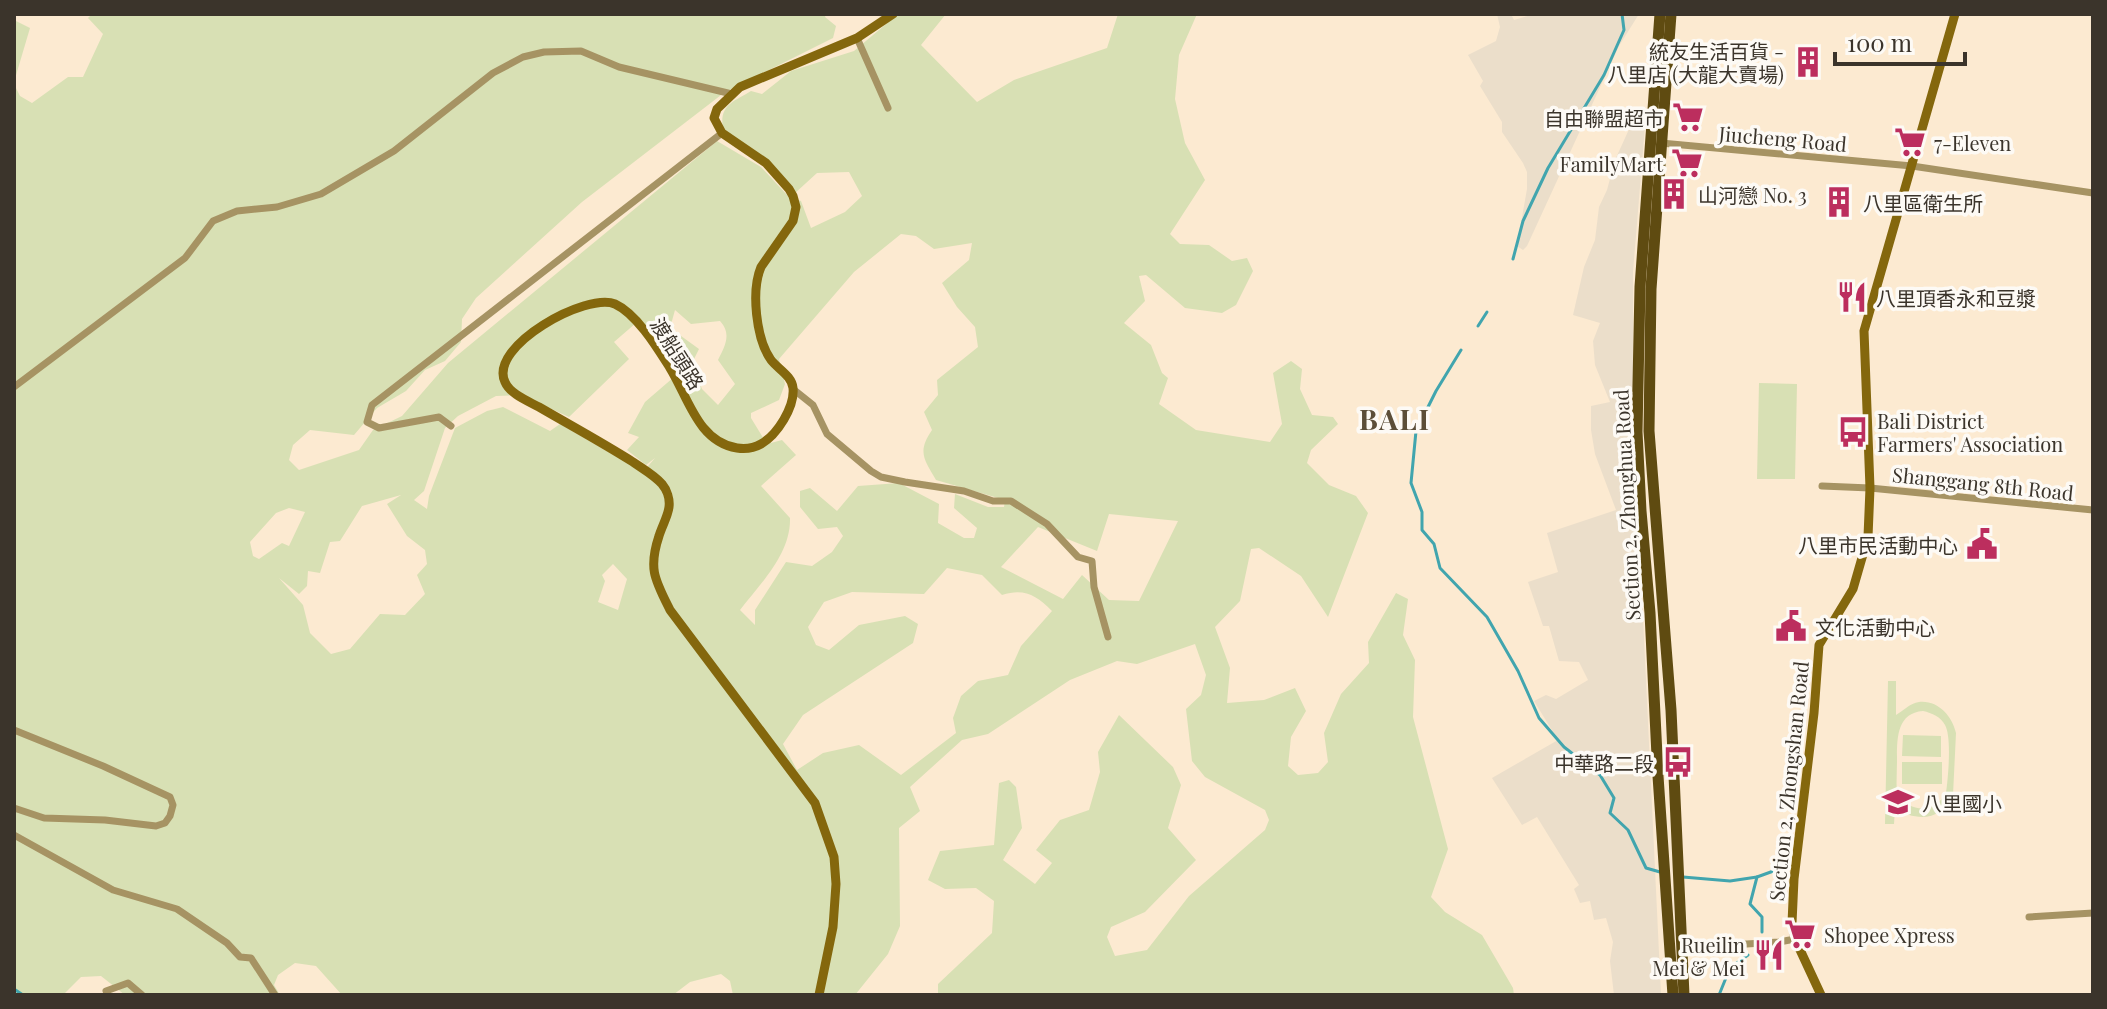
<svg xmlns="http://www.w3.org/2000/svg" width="2107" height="1009" viewBox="0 0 2107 1009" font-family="'Playfair Display','Noto Sans TC',serif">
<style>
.industrial{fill:#ebdeca}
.green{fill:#d8e0b4;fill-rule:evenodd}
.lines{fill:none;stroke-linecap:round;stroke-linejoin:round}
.stream{stroke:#41a5ae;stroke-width:3}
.street{stroke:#a69363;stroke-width:7}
.secondary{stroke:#84670d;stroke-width:9}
.primary{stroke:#5f4b11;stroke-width:11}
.labels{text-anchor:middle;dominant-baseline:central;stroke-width:7;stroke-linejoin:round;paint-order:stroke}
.poi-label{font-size:20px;fill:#3b342b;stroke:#fdfaf5;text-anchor:start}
.street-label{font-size:20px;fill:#3b342b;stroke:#fdfaf5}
.district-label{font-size:28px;font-weight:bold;letter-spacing:2px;fill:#5c4e38;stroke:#fdfaf5}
</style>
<rect width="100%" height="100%" fill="#fcead1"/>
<!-- industrial -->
<g class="industrial">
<polygon points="1497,14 1511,14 1514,20 1534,14 1639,14 1619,46 1527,246 1523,250 1517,246 1527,189 1527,172 1523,163 1502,132 1502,122 1480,86 1483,81 1468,55 1496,41 1500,27"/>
<polygon points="1631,125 1645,126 1633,272 1633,406 1661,995 1614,995 1610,961 1613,942 1606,918 1594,920 1590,901 1580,903 1574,889 1579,885 1537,817 1522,825 1492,778 1558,740 1534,701 1546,695 1556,699 1588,680 1579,662 1559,661 1549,626 1543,626 1528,582 1558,572 1547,533 1616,510 1595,454 1591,430 1591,406 1610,402 1595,365 1593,341 1600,323 1573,315 1584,267 1595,240 1599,207 1607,190 1615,160"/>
</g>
<!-- green -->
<g class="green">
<path d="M 92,14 L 826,14 L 825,17 L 836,26 L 833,38 L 725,92 L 582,202 L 476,298 L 462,319 L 461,342 L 445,361 L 425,370 L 406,391 L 377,408 L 354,435 L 310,430 L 293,445 L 289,460 L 299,470 L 359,450 L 373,430 L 402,416 L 448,363 L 717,141 L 761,167 L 788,196 L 801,201 L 811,228 L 845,212 L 862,196 L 849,172 L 817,173 L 794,194 L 723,129 C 719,105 733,102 751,91 L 762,94 L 791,71 L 854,51 L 898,14 L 946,14 L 921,45 L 977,102 L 1014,80 L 1107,48 L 1118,14 L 1197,14 L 1179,55 L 1175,99 L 1185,143 L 1205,180 L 1170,234 L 1180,244 L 1209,245 L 1232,261 L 1247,258 L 1253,271 L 1236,305 L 1222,313 L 1185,308 L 1146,275 L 1139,276 L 1145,301 L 1124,323 L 1151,345 L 1162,373 L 1168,378 L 1159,404 L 1196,430 L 1270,442 L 1282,424 L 1273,373 L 1291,361 L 1302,369 L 1300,389 L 1312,415 L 1333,417 L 1338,424 L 1311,450 L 1307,463 L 1329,485 L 1356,496 L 1368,513 L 1328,617 L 1301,576 L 1259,548 L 1251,549 L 1240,601 L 1215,627 L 1230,668 L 1227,703 L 1264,700 L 1295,688 L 1306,711 L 1291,737 L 1288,766 L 1298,775 L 1318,773 L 1328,762 L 1324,733 L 1341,694 L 1369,663 L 1368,642 L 1396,593 L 1408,599 L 1403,635 L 1415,660 L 1413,717 L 1448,849 L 1431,897 L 1445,912 L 1482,935 L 1513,988 L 1514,995 L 938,995 L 938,984 L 992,933 L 994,901 L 976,888 L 945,889 L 928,880 L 940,851 L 994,845 L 999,783 L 1009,780 L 1016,787 L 1022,828 L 1003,860 L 1035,884 L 1052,863 L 1036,850 L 1060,820 L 1089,810 L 1100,772 L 1098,752 L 1119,715 L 1173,767 L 1181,785 L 1168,828 L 1196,860 L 1145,912 L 1111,927 L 1107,937 L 1115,956 L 1147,950 L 1189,896 L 1265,830 L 1269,820 L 1265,810 L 1205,777 L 1192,761 L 1186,709 L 1201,695 L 1206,675 L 1195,644 L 1137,664 L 1117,661 L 1070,680 L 988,734 L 962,740 L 910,787 L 920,811 L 899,828 L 900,926 L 888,954 L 855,995 L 733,995 L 730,981 L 721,974 L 690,982 L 673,995 L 342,995 L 316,966 L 295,963 L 278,975 L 274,985 L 280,995 L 125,995 L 101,976 L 81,977 L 63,995 L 14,995 L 14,84 L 20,96 L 32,103 L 68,77 L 83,77 L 103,34 L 88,18 ZM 901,234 L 916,236 L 934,249 L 972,243 L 969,260 L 942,283 L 957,307 L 975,327 L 978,347 L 937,380 L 938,395 L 924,412 L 932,430 C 917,452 924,459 936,480 L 1005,500 L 1004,507 L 988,507 L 955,494 L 954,508 L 977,528 L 974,538 L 964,538 L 938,523 L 939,504 L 899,483 L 858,486 L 837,511 L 810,488 L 800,491 L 800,507 L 818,529 L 837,527 L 843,536 L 832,552 L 812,566 L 786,562 L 755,610 L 755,625 L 740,610 C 760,584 791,554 790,518 L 761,486 L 796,455 L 782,440 L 767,444 L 751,418 L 751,413 L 779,400 L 785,384 L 779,359 L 854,272 ZM 675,310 L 691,324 L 720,321 C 732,334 725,346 718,360 L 735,384 L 718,405 L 702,389 L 692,363 L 699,349 L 670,328 ZM 636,323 L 659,336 L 674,377 L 645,402 L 628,433 L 639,437 L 627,450 L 646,465 L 655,458 L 643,472 L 560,424 L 550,431 L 503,407 L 487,411 L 455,428 L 429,496 L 427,509 L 414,500 L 424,491 L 445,428 L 458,416 L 496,396 L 521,395 L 569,417 L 629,359 L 614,342 ZM 401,495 L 387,504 L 407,536 L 425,550 L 427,564 L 417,575 L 425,594 L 405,615 L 380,614 L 350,649 L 331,654 L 310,633 L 303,605 L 279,578 L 299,594 L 307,586 L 308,571 L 320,573 L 330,542 L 340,541 L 362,506 ZM 289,508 L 305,512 L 289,546 L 282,543 L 259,559 L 253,556 L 250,542 L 276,513 ZM 1109,514 L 1178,521 L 1139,601 L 1109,600 L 1082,575 L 1063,599 L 1001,567 L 1038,527 L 1097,551 ZM 613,564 L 627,579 L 618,610 L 598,602 L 605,581 L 602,575 ZM 947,568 L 982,575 L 1002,595 C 1024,588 1036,595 1052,611 L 1021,646 L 1008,675 L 978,681 L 961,696 L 953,718 L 956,733 L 901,775 L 859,745 L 823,753 L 797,770 L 783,744 L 803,715 L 913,643 L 918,624 L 905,616 L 859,625 L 829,650 L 816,645 L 808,627 L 824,602 L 852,592 L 924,594 Z"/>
<polygon points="14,20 30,28 14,82"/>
<polygon points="1759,383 1797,384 1795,479 1757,479"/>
<path d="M 1888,681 L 1896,681 L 1896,715 C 1903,711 1910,703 1919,702 C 1938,700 1952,716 1956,733 L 1953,795 C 1942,821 1916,822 1895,808 L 1894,824 L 1885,824 ZM 1923,711 C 1932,713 1941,717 1945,725 C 1952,737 1948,779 1946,793 C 1934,814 1911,813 1897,794 C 1896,783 1897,772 1897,761 C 1897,740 1896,713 1923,711 Z"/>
<polygon points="1903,735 1941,736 1941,757 1902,756"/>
<rect x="1902" y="762" width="40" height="22"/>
</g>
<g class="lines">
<!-- stream -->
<g class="stream">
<polyline points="1513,259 1523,221 1548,168 1604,75 1624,30 1622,14"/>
<polyline points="1478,326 1487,312"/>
<polyline points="1461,350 1436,391 1416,431 1411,483 1422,512 1422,530 1434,544 1440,568 1487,617 1518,671 1539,718 1564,747 1600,775 1614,798 1610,813 1628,830 1646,868 1660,872"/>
<polyline points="1683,877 1730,881 1757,877"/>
<polyline points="1762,932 1762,917 1750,904 1757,877 1779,869"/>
<polyline points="14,989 23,995"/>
<polyline points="1719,995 1730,968 1748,955"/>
</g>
<!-- street -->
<g class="street">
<polyline points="857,38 888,108"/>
<polyline points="1661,143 1912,166 2093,193"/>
<polyline points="14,387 185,258 213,221 237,211 277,207 321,194 394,151 493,73 523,57 544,52 581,51 619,67 732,94"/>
<polyline points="793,389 813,405 827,434 871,471 881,477 905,482 964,491 993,501 1011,501 1047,524 1078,557 1092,561 1094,587 1108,637"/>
<polyline points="451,426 439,417 379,428 367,422 372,405 722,133"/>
<polyline points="1822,486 1870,488 2093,510"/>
<polyline points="14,730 103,766 170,797 173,805 170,816 165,823 156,826 105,820 44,818 14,808"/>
<polyline points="14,835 113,890 177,909 227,943 240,957 251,958 275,995"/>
<polyline points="2029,917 2093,913"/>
<polyline points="1681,948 1779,942 1795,939"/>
<polyline points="106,991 128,983 142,995"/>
</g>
<!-- secondary -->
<g class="secondary">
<path d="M 819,995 L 833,927 L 836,884 L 834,857 L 815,803 L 670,610 C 655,580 648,569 659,536 C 662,526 668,516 669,507 C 670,499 667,490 662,484 C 654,475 643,469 633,462 C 603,443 570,425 539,407 C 528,401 510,394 505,382 C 488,346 587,292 615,304 C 637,314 658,349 670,368 C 688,397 698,442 737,448 C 744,449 754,448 761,444 C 777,435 795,407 793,388 C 792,376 778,369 771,360 C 756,339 751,291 761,267 L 793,221 L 796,207 L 793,196 L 789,189 L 766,163 L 722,133 L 714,118 L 717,109 L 740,87 L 857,38 L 893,14"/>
<polyline points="1821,995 1795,939 1792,923 1794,879 1814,713 1819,645 1853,589 1868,537 1870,488 1864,331 1955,14"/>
</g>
<!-- primary -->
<g class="primary">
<polyline points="1660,14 1640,287 1637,432 1641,511 1650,613 1658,776 1673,995"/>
<polyline points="1671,14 1651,289 1649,431 1671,710 1684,995"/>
</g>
</g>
<!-- icons -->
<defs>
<symbol id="building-bare" viewBox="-9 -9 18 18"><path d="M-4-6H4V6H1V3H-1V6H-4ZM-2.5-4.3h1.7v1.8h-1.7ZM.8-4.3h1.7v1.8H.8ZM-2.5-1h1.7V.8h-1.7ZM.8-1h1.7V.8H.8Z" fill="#bc2e5e" stroke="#fdfaf5" stroke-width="2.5" paint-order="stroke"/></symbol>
<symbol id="supermarket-bare" viewBox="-9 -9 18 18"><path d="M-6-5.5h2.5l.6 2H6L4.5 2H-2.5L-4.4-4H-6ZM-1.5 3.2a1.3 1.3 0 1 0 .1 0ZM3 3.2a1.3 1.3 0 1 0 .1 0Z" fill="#bc2e5e" stroke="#fdfaf5" stroke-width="2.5" paint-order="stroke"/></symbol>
<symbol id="restaurant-bare" viewBox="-9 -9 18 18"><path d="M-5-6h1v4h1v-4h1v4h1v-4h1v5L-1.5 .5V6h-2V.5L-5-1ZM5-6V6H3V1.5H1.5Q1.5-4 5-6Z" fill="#bc2e5e" stroke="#fdfaf5" stroke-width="2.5" paint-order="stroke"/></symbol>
<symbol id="bus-bare" viewBox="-9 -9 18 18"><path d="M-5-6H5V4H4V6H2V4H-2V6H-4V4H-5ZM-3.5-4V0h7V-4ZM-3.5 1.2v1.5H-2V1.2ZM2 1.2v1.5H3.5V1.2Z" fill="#bc2e5e" stroke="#fdfaf5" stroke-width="2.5" paint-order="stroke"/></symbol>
<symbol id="civic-bare" viewBox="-9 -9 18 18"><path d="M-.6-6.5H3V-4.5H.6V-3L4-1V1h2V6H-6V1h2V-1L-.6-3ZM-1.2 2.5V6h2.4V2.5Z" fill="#bc2e5e" stroke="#fdfaf5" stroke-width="2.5" paint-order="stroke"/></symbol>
<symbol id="school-bare" viewBox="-9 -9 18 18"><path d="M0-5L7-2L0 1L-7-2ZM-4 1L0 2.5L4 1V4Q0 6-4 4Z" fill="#bc2e5e" stroke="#fdfaf5" stroke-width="2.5" paint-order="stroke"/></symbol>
</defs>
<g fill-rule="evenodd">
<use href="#building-bare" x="1786" y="40" width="44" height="44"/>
<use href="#supermarket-bare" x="1666" y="95" width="44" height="44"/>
<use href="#supermarket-bare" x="1888" y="120" width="44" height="44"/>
<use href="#supermarket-bare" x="1665" y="141" width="44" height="44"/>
<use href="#building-bare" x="1652" y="172" width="44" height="44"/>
<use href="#building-bare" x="1817" y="180" width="44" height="44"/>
<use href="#restaurant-bare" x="1830" y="275" width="44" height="44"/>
<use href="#bus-bare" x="1831" y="410" width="44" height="44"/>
<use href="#civic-bare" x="1960" y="522" width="44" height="44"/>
<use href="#civic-bare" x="1769" y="604" width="44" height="44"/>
<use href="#bus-bare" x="1656" y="740" width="44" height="44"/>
<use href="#school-bare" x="1876" y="780" width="44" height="44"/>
<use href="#supermarket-bare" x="1778" y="912" width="44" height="44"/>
<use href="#restaurant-bare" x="1747" y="933" width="44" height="44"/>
</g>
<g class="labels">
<!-- poi labels -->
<g class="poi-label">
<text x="1784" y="50" text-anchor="end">統友生活百貨 -<tspan x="1784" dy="23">八里店 (大龍大賣場)</tspan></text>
<text x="1664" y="117" text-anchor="end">自由聯盟超市</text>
<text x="1934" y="142">7-Eleven</text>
<text x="1663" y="163" text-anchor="end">FamilyMart</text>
<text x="1698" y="194">山河戀 No. 3</text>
<text x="1863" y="202">八里區衛生所</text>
<text x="1876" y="297">八里頂香永和豆漿</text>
<text x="1877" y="420">Bali District<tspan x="1877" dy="23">Farmers' Association</tspan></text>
<text x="1958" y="544" text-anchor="end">八里市民活動中心</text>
<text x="1815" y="626">文化活動中心</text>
<text x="1654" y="762" text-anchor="end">中華路二段</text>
<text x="1922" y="802">八里國小</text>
<text x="1824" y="934">Shopee Xpress</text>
<text x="1745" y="944" text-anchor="end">Rueilin<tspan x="1745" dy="23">Mei &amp; Mei</tspan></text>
</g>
<!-- street labels -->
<g class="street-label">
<text transform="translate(1783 138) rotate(5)">Jiucheng Road</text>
<text transform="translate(678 353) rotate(58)">渡船頭路</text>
<text transform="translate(1983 483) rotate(6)">Shanggang 8th Road</text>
<text transform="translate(1626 505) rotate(-93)">Section 2, Zhonghua Road</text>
<text transform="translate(1788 781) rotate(-84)">Section 2, Zhongshan Road</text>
</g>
<!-- district labels -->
<g class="district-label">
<text x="1395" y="418">BALI</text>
</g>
</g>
<!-- border -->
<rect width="2107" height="1009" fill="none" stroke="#3b342b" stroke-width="32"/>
<!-- scale -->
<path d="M1835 52v12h130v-12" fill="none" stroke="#3b342b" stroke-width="4"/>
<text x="1847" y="52" font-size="24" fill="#3b342b" stroke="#fdfaf5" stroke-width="6" paint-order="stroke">100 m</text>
</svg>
